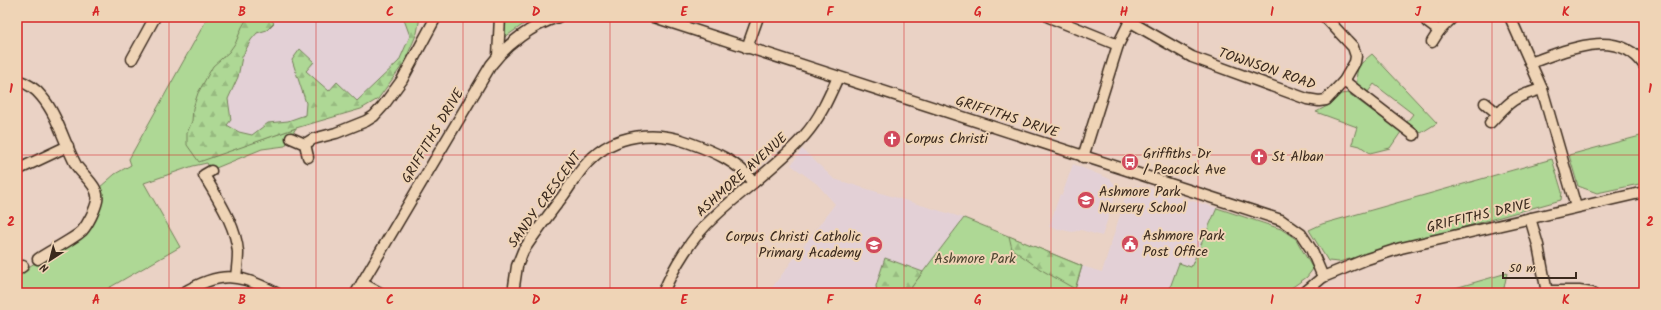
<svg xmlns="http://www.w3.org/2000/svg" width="1661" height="310" viewBox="0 0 1661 310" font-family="Kalam,sans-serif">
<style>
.built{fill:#e3d0d6}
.green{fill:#aed895;stroke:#74815a}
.forest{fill:url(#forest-firs);stroke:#74815a}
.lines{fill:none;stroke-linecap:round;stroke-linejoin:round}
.street-casing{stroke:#3b2a1e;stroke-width:13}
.street{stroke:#efd4b6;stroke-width:10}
.grid{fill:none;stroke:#d62828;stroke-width:1;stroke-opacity:0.55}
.labels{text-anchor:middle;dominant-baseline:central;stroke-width:4;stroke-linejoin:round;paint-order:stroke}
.street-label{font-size:14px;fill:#3b2a1e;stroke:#efd4b6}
.poi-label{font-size:14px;fill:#3b2a1e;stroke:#efd4b6;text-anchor:start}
.park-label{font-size:14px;fill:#4c4430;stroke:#efd4b6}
.neatline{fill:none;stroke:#d62828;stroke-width:1.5}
.grid-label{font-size:13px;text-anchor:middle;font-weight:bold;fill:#d62828}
</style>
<defs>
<pattern id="forest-firs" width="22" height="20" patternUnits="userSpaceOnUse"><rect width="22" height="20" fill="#aed895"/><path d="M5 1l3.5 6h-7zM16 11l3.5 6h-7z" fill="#97ba80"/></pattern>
</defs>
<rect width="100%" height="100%" fill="#ead2c5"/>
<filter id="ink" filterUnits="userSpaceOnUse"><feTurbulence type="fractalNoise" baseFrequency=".025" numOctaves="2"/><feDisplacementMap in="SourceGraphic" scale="8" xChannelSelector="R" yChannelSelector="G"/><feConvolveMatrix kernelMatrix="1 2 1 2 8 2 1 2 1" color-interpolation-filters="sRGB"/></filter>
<g filter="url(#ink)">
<!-- built -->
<g class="built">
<polygon points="255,17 416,17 417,33 404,63 378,99 361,109 296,128 199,162"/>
<polygon points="802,149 834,179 964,218 907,293 768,293 835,204 817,184 791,165"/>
<polygon points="1073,164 1110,179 1118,188 1102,236 1081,230 1072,232 1049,227 1060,194 1062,195"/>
<polygon points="1137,185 1217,208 1191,267 1179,263 1168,293 1074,293 1082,266 1102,272 1128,189"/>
</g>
<!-- green -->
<g class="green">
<polygon points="208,17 255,17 199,161 296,128 285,146 262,149 211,170 207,163 193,166 144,183 180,247 100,293 17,293 17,274 87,231 99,188 115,174 131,165 129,159"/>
<polygon points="504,17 534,17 505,37 504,37"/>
<path d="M 1372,54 L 1437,123 L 1421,133 L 1407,122 L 1413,114 L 1374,84 L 1368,92 L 1357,84 C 1355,67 1360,64 1372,54 Z"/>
<polygon points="1348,93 1401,132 1390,148 1370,153 1360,146 1352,144 1357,127 1316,112 1331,104 1341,94"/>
<polygon points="1644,135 1644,183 1597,193 1578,186 1569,155"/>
<polygon points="1552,159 1562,192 1561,200 1339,262 1328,261 1309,230 1322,224"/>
<polygon points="1217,208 1281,229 1296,239 1313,269 1307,277 1284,293 1168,293 1179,263 1191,267"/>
<polygon points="964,218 1082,266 1074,293 907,293"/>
<polygon points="1507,273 1503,293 1438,293"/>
</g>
<!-- forest -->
<g class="forest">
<polygon points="248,17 269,17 274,23 267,30 257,33 251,40 242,57 238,77 228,99 231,120 227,125 239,132 252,135 268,123 288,121 305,115 306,103 292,60 300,49 314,62 306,71 329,91 337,82 357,101 399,61 410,36 403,17 420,17 417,33 404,63 378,99 361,109 296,128 199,162 187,145 187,133 192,121 193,108 198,93 213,66 229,52 236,42 242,27"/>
<polygon points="1009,236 1082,266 1075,289 1040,269 1012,249"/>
<polygon points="885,258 923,272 907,293 877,293 876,286"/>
</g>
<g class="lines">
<defs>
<g id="street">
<polyline points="654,17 1281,220 1301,234 1311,249 1323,277"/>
<polyline points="1049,17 1118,45"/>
<polyline points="1510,17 1542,89 1576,207"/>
<polyline points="1129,21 1192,57 1307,99 1319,101 1326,100 1344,81 1355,62 1356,56 1353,47 1325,17"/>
<polyline points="1427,22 1439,31"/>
<polyline points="1432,42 1439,31 1453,17"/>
<polyline points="747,48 758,17"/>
<polyline points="498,56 500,17"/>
<polyline points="132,59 155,17"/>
<path d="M 1530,63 C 1565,51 1617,26 1644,65"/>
<path d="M 17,80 C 27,83 35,88 42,97 C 58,116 64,143 76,165 C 83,176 100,187 97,201 C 95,210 88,224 82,231 C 75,238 48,252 38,259"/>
<polyline points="1344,81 1414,135"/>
<polyline points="1485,103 1498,114"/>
<path d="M 1490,123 C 1510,101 1513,97 1542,89"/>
<polyline points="291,138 305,144 308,157"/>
<polyline points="305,144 313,139 336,133 366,121 374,116 383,106 402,80 436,17"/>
<polyline points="1083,157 1118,45 1132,17"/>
<polyline points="17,170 68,146"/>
<path d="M 211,171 L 204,175 C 217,198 236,225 238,252 C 238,261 237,269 236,277"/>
<polyline points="1530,218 1538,245 1547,293"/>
<polyline points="17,270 23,266"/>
<polyline points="362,283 380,293"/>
<polyline points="1547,291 1579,291 1592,293"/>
<path d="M 183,293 C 220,271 239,273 276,293"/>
<path d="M 356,293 L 491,65 C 507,44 532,25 558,17"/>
<path d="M 513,293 L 517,266 L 523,251 C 536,232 549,214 563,196 C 571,185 578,172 588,162 C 615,133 655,130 690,143 C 715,152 736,161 754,182"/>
<path d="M 663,293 C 674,266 692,237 714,217 C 743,189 778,166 805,135 C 820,118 829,97 838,77"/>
<polyline points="1304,293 1323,277 1367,259 1401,248 1644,192"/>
</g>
</defs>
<!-- street casing -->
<use href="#street" class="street-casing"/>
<!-- street -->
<use href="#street" class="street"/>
</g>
</g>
<!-- grid -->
<path class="grid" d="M 169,17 L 169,293M 316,17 L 316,293M 463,17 L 463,293M 610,17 L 610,293M 757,17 L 757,293M 904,17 L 904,293M 1051,17 L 1051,293M 1198,17 L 1198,293M 1345,17 L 1345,293M 1492,17 L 1492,293M 17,155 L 1644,155"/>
<!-- icons -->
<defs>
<symbol id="church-disc" viewBox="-11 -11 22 22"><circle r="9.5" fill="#d1495b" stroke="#efd4b6"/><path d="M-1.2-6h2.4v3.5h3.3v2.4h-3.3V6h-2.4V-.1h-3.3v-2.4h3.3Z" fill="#fff"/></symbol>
<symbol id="bus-disc" viewBox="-11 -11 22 22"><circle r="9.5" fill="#d1495b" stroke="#efd4b6"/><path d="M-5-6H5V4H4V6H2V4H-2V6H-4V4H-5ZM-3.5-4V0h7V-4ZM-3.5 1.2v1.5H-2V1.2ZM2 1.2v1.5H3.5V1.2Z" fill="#fff"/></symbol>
<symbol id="school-disc" viewBox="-11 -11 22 22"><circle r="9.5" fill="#d1495b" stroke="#efd4b6"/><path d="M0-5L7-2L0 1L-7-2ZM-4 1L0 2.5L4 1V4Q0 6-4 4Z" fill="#fff"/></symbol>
<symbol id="civic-disc" viewBox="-11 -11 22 22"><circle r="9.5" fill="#d1495b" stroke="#efd4b6"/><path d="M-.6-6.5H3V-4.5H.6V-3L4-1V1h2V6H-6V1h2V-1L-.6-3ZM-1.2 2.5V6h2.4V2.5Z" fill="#fff"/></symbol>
</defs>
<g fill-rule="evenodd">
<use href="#church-disc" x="882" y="129" width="20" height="20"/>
<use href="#church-disc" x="1249" y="147" width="20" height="20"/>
<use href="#bus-disc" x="1120" y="152" width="20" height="20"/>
<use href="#school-disc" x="1076" y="190" width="20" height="20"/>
<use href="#civic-disc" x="1120" y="234" width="20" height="20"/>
<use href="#school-disc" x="864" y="235" width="20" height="20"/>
</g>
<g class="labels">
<!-- street labels -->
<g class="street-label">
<text transform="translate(1267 69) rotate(19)">TOWNSON ROAD</text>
<text transform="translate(1007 117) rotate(18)">GRIFFITHS DRIVE</text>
<text transform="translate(433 136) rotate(-59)">GRIFFITHS DRIVE</text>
<text transform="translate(742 175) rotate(-42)">ASHMORE AVENUE</text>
<text transform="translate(545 200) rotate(-54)">SANDY CRESCENT</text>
<text transform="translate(1479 216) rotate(-13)">GRIFFITHS DRIVE</text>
</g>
<!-- poi labels -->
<g class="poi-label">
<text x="905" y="139">Corpus Christi</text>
<text x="1143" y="154">Griffiths Dr<tspan x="1143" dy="16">/ Peacock Ave</tspan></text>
<text x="1272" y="157">St Alban</text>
<text x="1099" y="192">Ashmore Park<tspan x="1099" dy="16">Nursery School</tspan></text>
<text x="1143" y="236">Ashmore Park<tspan x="1143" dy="16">Post Office</tspan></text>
<text x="861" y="237" text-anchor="end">Corpus Christi Catholic<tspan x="861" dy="16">Primary Academy</tspan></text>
</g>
<!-- park labels -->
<g class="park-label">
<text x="975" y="259">Ashmore Park</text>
</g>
</g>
<!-- margin -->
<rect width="1661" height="310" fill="none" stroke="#efd4b6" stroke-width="44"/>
<!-- north arrow -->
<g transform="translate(50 260) rotate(216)" stroke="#efd4b6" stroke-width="3" paint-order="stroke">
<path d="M0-3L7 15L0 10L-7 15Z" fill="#3b2a1e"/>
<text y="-6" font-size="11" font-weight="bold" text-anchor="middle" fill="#3b2a1e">N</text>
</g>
<!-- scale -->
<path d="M1503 272v6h73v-6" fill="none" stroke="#3b2a1e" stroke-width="2"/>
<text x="1509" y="272" font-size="12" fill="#3b2a1e" stroke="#efd4b6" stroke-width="3" paint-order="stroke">50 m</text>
<rect x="22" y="22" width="1617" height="266" class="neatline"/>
<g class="grid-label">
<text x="96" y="16">A</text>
<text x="242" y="16">B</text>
<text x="390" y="16">C</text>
<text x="536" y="16">D</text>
<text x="684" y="16">E</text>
<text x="830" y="16">F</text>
<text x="978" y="16">G</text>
<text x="1124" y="16">H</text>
<text x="1272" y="16">I</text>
<text x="1418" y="16">J</text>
<text x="1566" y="16">K</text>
<text x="11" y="93">1</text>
<text x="1650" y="93">1</text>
<text x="11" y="226">2</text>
<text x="1650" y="226">2</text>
<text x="96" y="304">A</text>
<text x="242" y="304">B</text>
<text x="390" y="304">C</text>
<text x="536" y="304">D</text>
<text x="684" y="304">E</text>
<text x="830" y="304">F</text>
<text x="978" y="304">G</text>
<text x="1124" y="304">H</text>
<text x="1272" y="304">I</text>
<text x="1418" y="304">J</text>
<text x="1566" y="304">K</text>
</g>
</svg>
